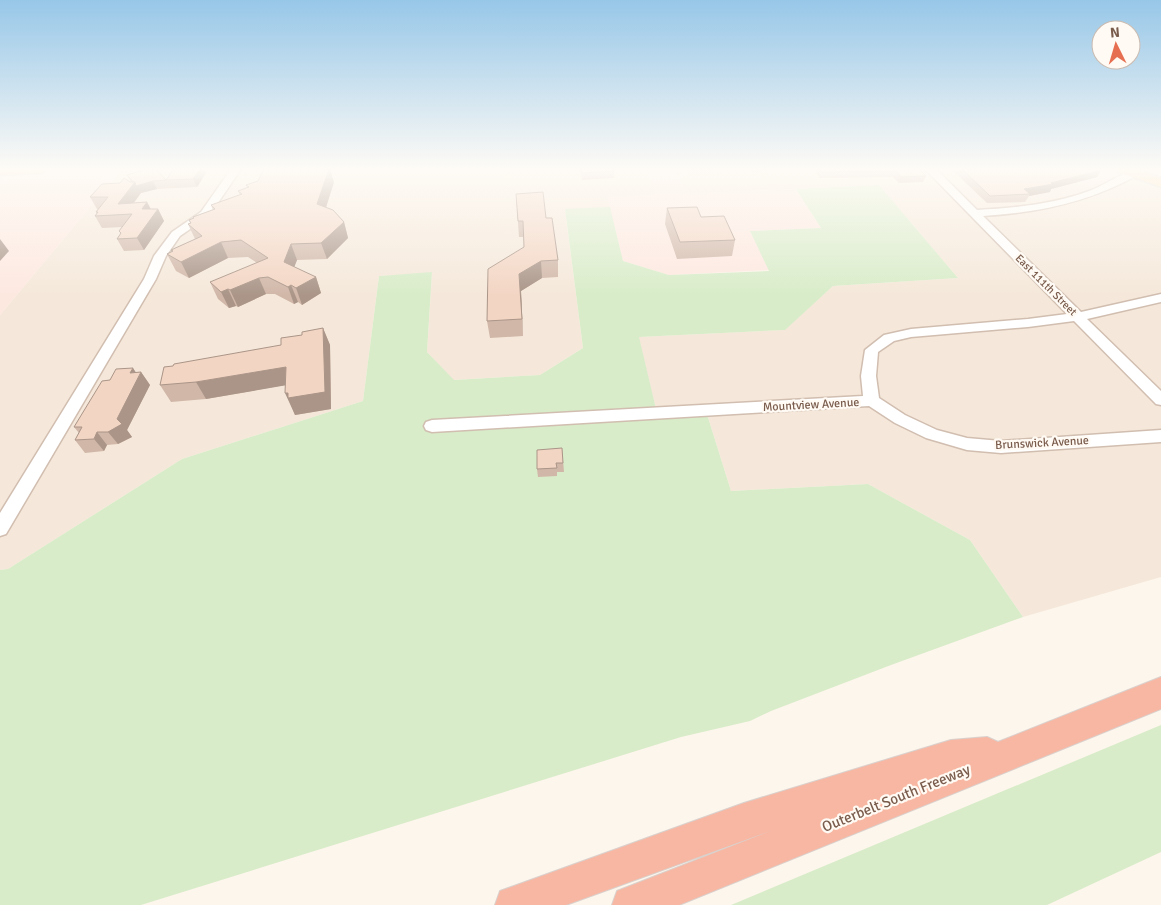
<svg xmlns="http://www.w3.org/2000/svg" width="1161" height="905" viewBox="0 0 1161 905" font-family="Signika,sans-serif">
<style>
.residential{fill:#f5e8da}
.commercial{fill:#fde8e0}
.green{fill:#d8ecc9}
.lines{fill:none;stroke-linecap:round;stroke-linejoin:round}
.minor-casing{stroke:#d1beb0;stroke-width:3}
.major-casing{stroke:#dad1cd;stroke-width:3}
.highway-casing{stroke:#dad1cd;stroke-width:2}
.minor{fill:#fff;fill-rule:evenodd}
.major{fill:#fbd9a5;fill-rule:evenodd}
.highway{fill:#f7b7a3;fill-rule:evenodd}
.wall{fill:#d1b7a8}
.shaded-wall{fill:#aa9588}
.building{fill:#f3d5c3;stroke:#aa9588}
.labels{text-anchor:middle;dominant-baseline:central;stroke-width:4.5;stroke-linejoin:round;paint-order:stroke}
.far-street-label{font-size:11px;fill:#7a5c4d;stroke:#fffaf3}
.street-label{font-size:12px;fill:#7a5c4d;stroke:#fffaf3}
.near-street-label{font-size:15px;fill:#7a5c4d;stroke:#fffaf3}
</style>
<rect width="100%" height="100%" fill="#fdf6ec"/>
<!-- residential -->
<g class="residential">
<polygon points="122,169 647,169 656,195 608,197 610,207 565,210 583,348 540,375 453,380 427,352 432,273 379,276 363,401 182,459 8,569 0,570 0,315"/>
<polygon points="675,169 1047,169 1134,173 1161,183 1161,577 1023,617 970,540 868,484 731,491 706,411 657,413 638,337 784,330 833,286 958,278 879,185 686,194"/>
</g>
<!-- commercial -->
<g class="commercial">
<polygon points="0,169 122,169 0,315"/>
<polygon points="647,169 675,169 686,194 796,189 821,228 750,231 770,270 669,275 623,261 607,197 655,195"/>
<polygon points="1047,169 1161,169 1161,183 1134,173 1100,191"/>
</g>
<!-- green -->
<g class="green">
<polygon points="879,185 958,278 833,286 785,330 639,337 657,413 706,411 731,491 868,484 970,540 1023,617 891,665 771,711 750,721 681,737 141,905 0,905 0,570 8,569 182,459 363,401 379,276 432,272 427,352 454,380 540,375 583,348 565,209 610,207 623,261 669,275 769,271 750,231 821,228 796,189"/>
<polygon points="1161,725 1161,852 1047,905 731,905"/>
</g>
<g class="lines">
<defs>
<g id="minor">
<polygon points="231,169 241,169 209,216 180,236 166,256 156,279 6,534 0,536 0,513 144,279 154,256 172,232 201,212"/>
<path d="M 925,169 L 936,169 L 977,210 C 1016,208 1055,204 1092,190 C 1103,186 1128,169 1138,171 L 1138,175 C 1089,202 1038,213 983,216 L 1081,312 L 1161,294 L 1161,302 L 1087,319 L 1161,391 L 1161,405 L 1156,404 L 1074,321 L 1028,327 L 911,337 L 894,341 L 878,352 L 876,376 L 879,398 L 905,415 L 937,430 L 967,438 L 1001,441 L 1161,430 L 1161,442 L 1001,453 L 967,450 L 926,438 L 895,423 L 869,406 L 432,432 L 426,430 L 424,426 L 426,422 L 432,420 L 863,396 L 861,376 L 865,350 L 884,335 L 911,329 L 1028,319 L 1067,314 Z"/>
</g>
<g id="major">
<polygon points="0,169 48,169 42,173 0,175"/>
<polygon points="1117,169 1136,169 1161,178 1161,187 1118,172"/>
</g>
<polygon id="highway" points="1161,677 1161,709 679,905 612,905 617,891 773,830 566,905 495,905 500,891 514,886 744,803 951,740 987,737 998,742"/>
</defs>
<!-- minor casing -->
<use href="#minor" class="minor-casing"/>
<!-- major casing -->
<use href="#major" class="major-casing"/>
<!-- highway casing -->
<use href="#highway" class="highway-casing"/>
<!-- minor -->
<use href="#minor" class="minor"/>
<!-- major -->
<use href="#major" class="major"/>
<!-- highway -->
<use href="#highway" class="highway"/>
</g>
<!-- wall -->
<g class="wall">
<polygon points="580,169 614,169 614,178 582,180"/>
<polygon points="686,169 716,169 716,170 686,171"/>
<polygon points="751,169 772,169 771,170 752,172"/>
<polygon points="813,169 919,169 926,176 923,182 899,183 893,177 820,178"/>
<polygon points="951,169 1100,169 1101,170 1097,177 1051,189 1050,192 1029,196 1025,202 987,203"/>
<polygon points="206,173 197,187 157,189 141,193 134,203 147,202 151,209 158,209 164,221 144,250 124,251 117,239 121,234 119,231 123,227 102,228 95,216 97,214 96,212 98,209 97,209 90,197 131,182 127,175 166,180"/>
<polygon points="334,182 326,207 344,222 348,238 327,259 297,260 294,267 316,277 321,293 302,305 298,302 294,304 275,294 266,294 238,307 236,306 229,308 218,299 210,282 257,263 248,257 228,258 189,278 176,271 167,254 172,252 171,250 195,239 188,224 190,223 189,220 193,218 193,217 213,210 211,205 240,195 238,191 247,187 246,185"/>
<polygon points="516,194 546,218 558,260 558,277 542,278 521,291 523,336 490,338 487,321 524,247 524,237 519,237"/>
<polygon points="667,208 735,240 732,256 677,259 665,224"/>
<polygon points="323,328 330,345 331,409 295,415 293,410 285,385 206,399 171,402 160,385 281,345 302,335"/>
<polygon points="141,372 150,385 127,430 132,437 118,444 107,445 104,451 85,453 75,440 79,433 74,427 110,380 136,373"/>
<polygon points="562,448 564,472 557,472 557,476 538,477 537,469"/>
</g>
<!-- shaded-wall -->
<g class="shaded-wall">
<polygon points="200,169 204,169 206,173 197,187 193,179"/>
<polygon points="329,169 330,169 334,182 322,220 317,204"/>
<polygon points="1101,170 1097,177 1051,189 1050,192 1029,196 1030,194 1024,189"/>
<polygon points="153,181 157,189 141,193 125,214 118,204 135,182"/>
<polygon points="147,202 153,214 142,209"/>
<polygon points="158,209 164,221 144,250 137,238"/>
<polygon points="344,222 348,238 327,259 321,243"/>
<polygon points="0,239 9,251 0,261"/>
<polygon points="221,242 228,258 189,278 181,262"/>
<polygon points="291,244 297,260 290,278 284,262"/>
<polygon points="541,261 542,278 521,291 523,336 519,274"/>
<polygon points="316,277 321,293 302,305 296,288"/>
<polygon points="259,278 266,294 238,307 230,290"/>
<polygon points="291,285 298,302 294,304 288,287"/>
<polygon points="228,289 236,306 229,308 221,292"/>
<polygon points="323,328 330,345 331,409 295,415 285,393 288,393"/>
<polygon points="286,367 293,384 206,399 196,382"/>
<polygon points="133,368 139,377 141,372 150,385 127,430 132,437 118,444 108,432 117,419 130,373"/>
<polygon points="97,432 107,445 104,451 94,439"/>
</g>
<!-- building -->
<g class="building">
<polygon points="147,169 156,169 166,180 153,181 136,186 135,182 133,182 127,175"/>
<polygon points="174,169 200,169 193,179 166,180"/>
<polygon points="264,169 329,169 317,204 333,210 344,222 321,243 291,244 284,262 316,277 296,288 291,285 288,287 268,277 259,278 230,290 228,289 221,292 210,282 268,258 241,240 221,242 181,262 167,254 173,251 171,250 202,236 188,224 191,223 189,220 194,218 193,217 215,209 211,205 242,194 238,191 249,187 246,185 258,181"/>
<polygon points="581,169 614,169 614,171 582,173"/>
<polygon points="820,169 919,169 926,176 901,177 896,171 821,172"/>
<polygon points="962,169 1100,169 1101,170 1051,183 1054,184 1024,189 1030,194 990,196"/>
<polygon points="124,178 130,182 135,182 118,204 147,202 142,209 158,209 137,238 117,239 121,233 119,231 132,214 95,216 98,212 96,212 108,197 90,197 102,184 120,183"/>
<polygon points="543,192 546,218 552,218 558,260 541,261 519,274 522,319 487,321 488,269 524,247 523,221 518,221 516,194"/>
<polygon points="697,207 701,217 724,216 735,240 680,242 667,208"/>
<polygon points="323,328 325,392 288,398 288,393 285,393 286,367 196,382 160,385 164,367 173,366 174,364 281,345 281,338 302,335 302,332"/>
<polygon points="133,368 130,373 141,372 117,419 122,424 108,432 97,432 94,439 75,440 82,427 74,427 102,381 110,380 116,369"/>
<polygon points="562,448 563,463 556,463 557,468 537,469 537,450"/>
</g>
<!-- sky -->
<linearGradient id="sky" x2="0" y2="1"><stop stop-color="#97c7e8"/><stop offset="0.57" stop-color="#fefbf6"/><stop offset="1" stop-color="#fefbf6" stop-opacity="0"/></linearGradient>
<rect width="1161" height="296" fill="url(#sky)"/>
<g class="labels">
<!-- far-street labels -->
<g class="far-street-label">
<text transform="translate(1046 285) rotate(45)">East 111th Street</text>
</g>
<!-- street labels -->
<g class="street-label">
<text transform="translate(811 405) rotate(-3)">Mountview Avenue</text>
<text transform="translate(1042 443) rotate(-3)">Brunswick Avenue</text>
</g>
<!-- near-street labels -->
<g class="near-street-label">
<text transform="translate(896 798) rotate(-22)">Outerbelt South Freeway</text>
</g>
</g>
<!-- north arrow -->
<g transform="translate(1116 45) rotate(355)"><circle r="24" fill="#fffaf3" stroke="#cabbb1"/>
<path d="M0-4L9 19L0 12L-9 19Z" fill="#e76f51"/>
<text y="-8" font-size="14" font-weight="bold" text-anchor="middle" fill="#7a5c4d">N</text>
</g>
</svg>
